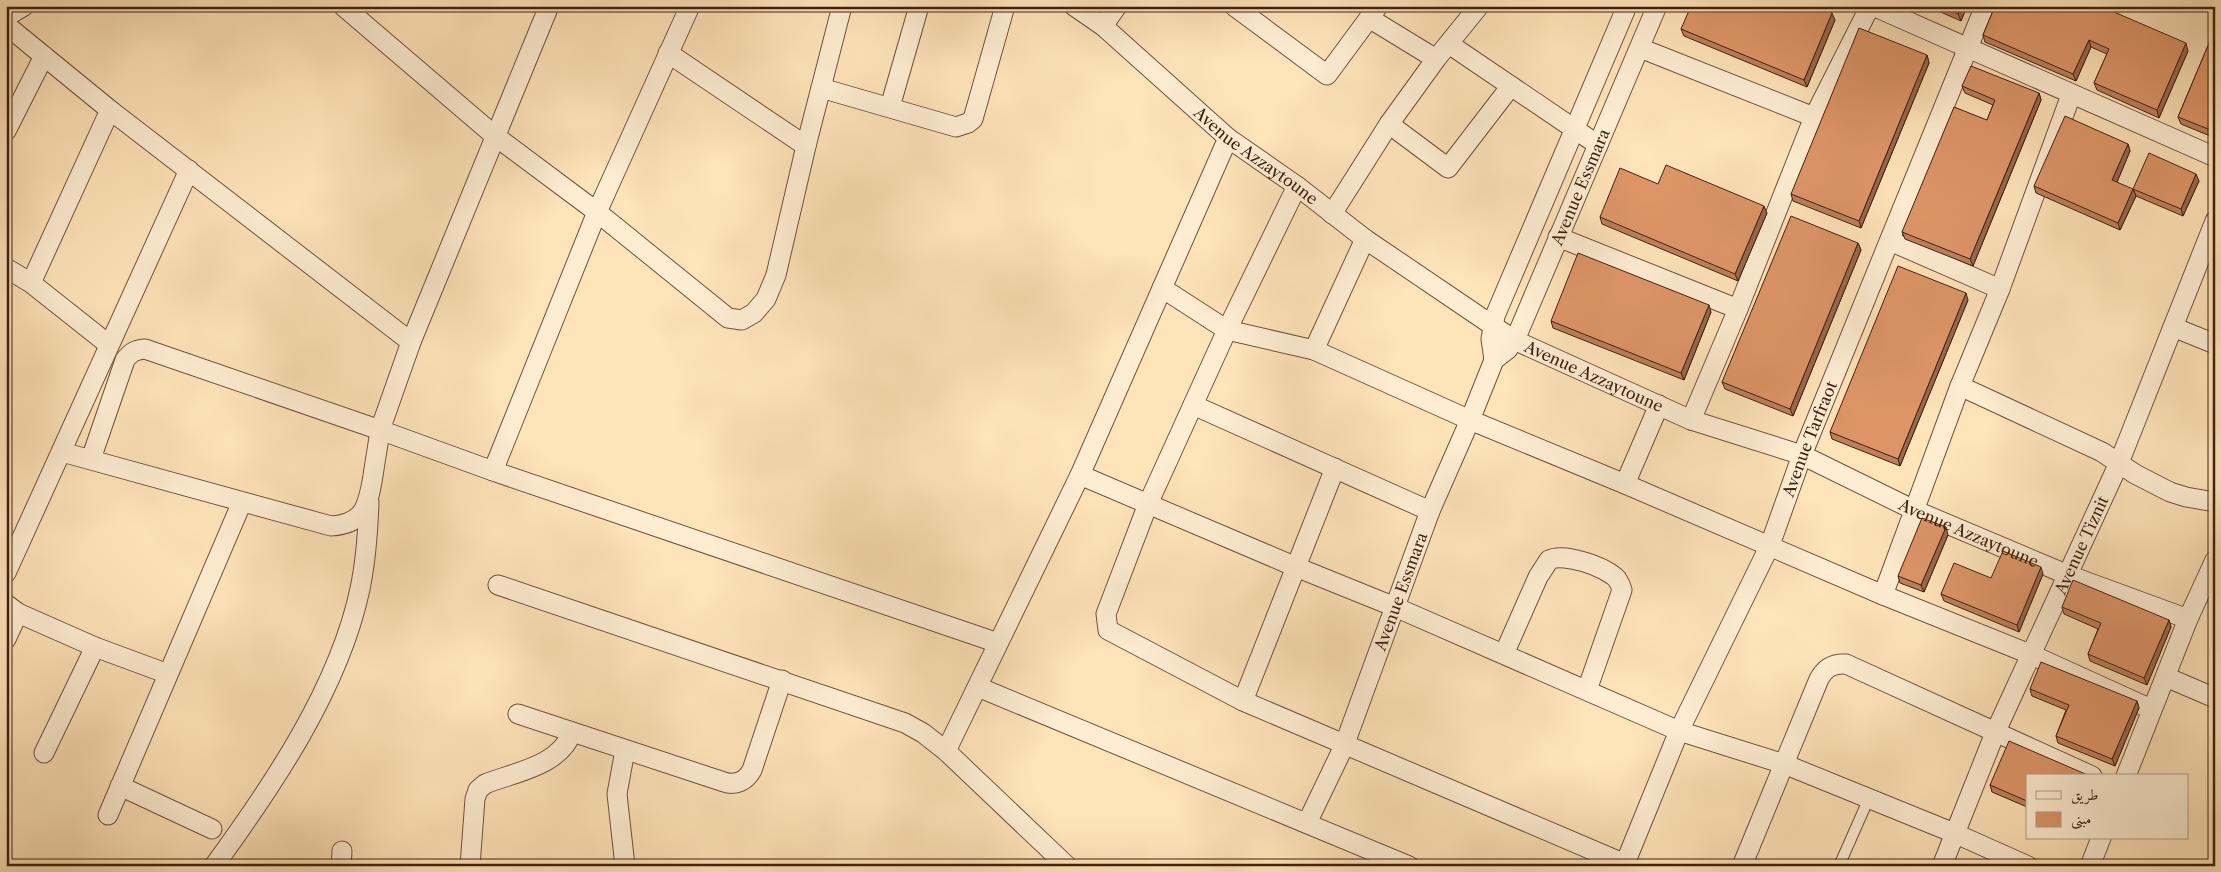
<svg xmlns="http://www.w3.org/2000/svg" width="2221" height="872" viewBox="0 0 2221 872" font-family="'Libre Caslon Text',Amiri,serif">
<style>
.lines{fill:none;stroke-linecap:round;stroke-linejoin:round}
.lane-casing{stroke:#70523b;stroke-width:12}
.street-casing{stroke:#70523b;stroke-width:21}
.lane{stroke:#ffedd2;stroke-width:10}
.street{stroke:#ffedd2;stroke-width:19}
.wall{fill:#be8059;stroke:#402111}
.shaded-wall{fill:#9b6849;stroke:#402111}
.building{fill:#dd9568;stroke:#402111}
.labels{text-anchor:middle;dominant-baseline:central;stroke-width:4;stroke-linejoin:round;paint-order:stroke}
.street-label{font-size:16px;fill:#402111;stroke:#ffedd2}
</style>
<rect width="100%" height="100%" fill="#ffe3b9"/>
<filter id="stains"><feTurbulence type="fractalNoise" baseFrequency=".004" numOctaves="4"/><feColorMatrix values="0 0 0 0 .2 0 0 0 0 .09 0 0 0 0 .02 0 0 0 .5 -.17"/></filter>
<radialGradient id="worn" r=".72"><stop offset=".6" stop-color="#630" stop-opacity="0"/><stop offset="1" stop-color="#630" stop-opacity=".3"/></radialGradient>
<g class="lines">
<defs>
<polyline id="lane" points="1839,866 1869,798"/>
<g id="street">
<polyline points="343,6 495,136 597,212 728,318 742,320 754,313 766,299 776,275 806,146 842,6"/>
<polyline points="549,6 411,342 380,430 493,471 998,643"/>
<path id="s1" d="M 1074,6 L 1103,26 L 1228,138 L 1297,186 L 1365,239 L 1514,340 L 1691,420 L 1802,455 L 1914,510 L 2068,575 L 2188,619"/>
<polyline points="1234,6 1327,75 1378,6"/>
<polyline points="1873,6 2215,157"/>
<polyline points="6,17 24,6"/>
<polyline points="1369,18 1436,59"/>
<polyline points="6,25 110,110 411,342"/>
<polyline points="1103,26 1117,6"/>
<polyline points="1449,44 1598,145"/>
<polyline points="1640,48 1814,117"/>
<polyline points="668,53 806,146"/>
<polyline points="821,88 956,127 968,123 973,119 1005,6"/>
<polyline points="890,107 919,6"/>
<polyline points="1389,124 1448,168 1511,86"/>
<polyline points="6,131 44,56"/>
<polyline points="1297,186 1227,330 1148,504 1106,614 1108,630 1243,701 1625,864"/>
<polyline points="1332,214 1389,124 1436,59 1479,6"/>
<polyline points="1558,237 1738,309"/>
<polyline points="1890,241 2000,289"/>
<polyline points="6,268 31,283 108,344"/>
<polyline points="31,283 110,110"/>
<polyline points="1162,288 1227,330 1314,350 1470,420 1625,484 1883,595 2032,655 2151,709"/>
<polyline points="2173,327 2215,344"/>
<polyline points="1314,350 1365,239"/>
<polyline points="1494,360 1491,339 1495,316 1627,6"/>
<polyline points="1960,386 2102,452 2135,474 2170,492 2186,497 2215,502"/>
<polyline points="1193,405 1430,511"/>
<polyline points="1691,420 1738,309 1814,117 1870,6"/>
<path d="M 62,452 L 331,526 C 365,524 368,505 373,476 C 375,461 378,446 380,430 L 145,349 C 135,350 131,352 125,360 L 91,459"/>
<polyline points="493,471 597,212 690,6"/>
<polyline points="1080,475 1296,567 1395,607 1679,731 1784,764 1954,833 2028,866"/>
<polyline points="1625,484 1659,405"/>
<polyline points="6,573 189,170"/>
<polyline points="498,585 905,723 923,733 946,751 1067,866"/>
<polyline points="1883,595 1960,386 2000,289 2071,95"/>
<polyline points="6,604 18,613 95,647 168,674"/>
<polyline points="6,639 18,613"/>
<path d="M 1504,654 L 1538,577 L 1549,560 C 1564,552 1606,567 1617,579 C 1619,582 1621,586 1622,590 L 1587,690"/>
<polyline points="2166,677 2215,698"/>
<polyline points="978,687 1409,866"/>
<polyline points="1243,701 1335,468"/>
<path d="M 518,714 L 724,782 C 736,786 746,781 752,770 L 782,680"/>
<polyline points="946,751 1080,475 1228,138"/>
<polyline points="44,753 95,647"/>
<polyline points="2126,776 2188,619 2215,560"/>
<polyline points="120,786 212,829"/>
<polyline points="108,815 242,502"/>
<path id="s2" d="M 1307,823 L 1344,746 L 1430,511 L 1470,420 L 1494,360 L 1508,349 L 1518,333 L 1657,6"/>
<path d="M 214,866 C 273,785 339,688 360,589 C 366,560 368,531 369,502"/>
<polyline points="341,866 342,851"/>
<path d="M 470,866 L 475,799 L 478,790 L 485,784 C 515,772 560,766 572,732"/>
<polyline points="625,866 617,794 625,750"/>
<path id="s3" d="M 1624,866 L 1679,731 L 1770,545 L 1802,455 L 1985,6"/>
<path d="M 1742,866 L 1819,679 C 1825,668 1833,663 1846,664 L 2092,776"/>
<path id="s4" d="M 1942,866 L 1995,733 L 2119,463 L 2215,221"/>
<polyline points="2090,866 2101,838"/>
</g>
</defs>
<!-- lane casing -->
<use href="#lane" class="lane-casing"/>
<!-- street casing -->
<use href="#street" class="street-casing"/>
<!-- lane -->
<use href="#lane" class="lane"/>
<!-- street -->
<use href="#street" class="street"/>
</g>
<!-- wall -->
<g class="wall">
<polygon points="1927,6 1967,6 1961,21"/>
<polygon points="1995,6 2188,51 2159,118 2097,90 2094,83 2107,54 2091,47 2076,81 1985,42 1983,35"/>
<polygon points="1835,20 1807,87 1684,36 1681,29"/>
<polygon points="2215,29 2215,138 2181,124 2178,117"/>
<polygon points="1927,55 1929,63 1861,228 1793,201 1791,194"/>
<polygon points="1962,86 2039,93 2041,100 1973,266 1905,239 1902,232 1987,120 1993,105 1965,93"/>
<polygon points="2128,144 2130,151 2117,182 2136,196 2120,230 2036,193 2034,186"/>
<polygon points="2199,181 2183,216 2136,196 2133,189"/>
<polygon points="1767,213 1738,281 1602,224 1600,217"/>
<polygon points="1858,243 1861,250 1793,416 1725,389 1722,382"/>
<polygon points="1968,300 1900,466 1832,439 1830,432"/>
<polygon points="1711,312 1684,380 1553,328 1551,321"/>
<polygon points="1948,535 1924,592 1900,583 1898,576"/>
<polygon points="2043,574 2019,632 1944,601 1941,594 1991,578"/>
<polygon points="2062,607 2169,620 2171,627 2147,685 2090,661 2088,654 2098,629 2064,614"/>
<polygon points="2030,689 2137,701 2139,708 2115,766 2058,743 2056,736 2066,710 2032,696"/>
<polygon points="2027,776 2027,807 1992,792 1990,785"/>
</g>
<!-- shaded-wall -->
<g class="shaded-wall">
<polygon points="1962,6 1967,6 1961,21 1958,14"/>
<polygon points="1832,13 1835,20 1807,87 1804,80"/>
<polygon points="2089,40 2091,47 2076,81 2073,74"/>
<polygon points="2186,43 2188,51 2159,118 2157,110"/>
<polygon points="1927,55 1929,63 1861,228 1859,221"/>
<polygon points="2039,93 2041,100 1973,266 1970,259"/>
<polygon points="2128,144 2130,151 2115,187 2112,180"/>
<polygon points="2196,174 2199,181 2183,216 2181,209"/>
<polygon points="2133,189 2136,196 2120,230 2118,223"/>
<polygon points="1764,206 1767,213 1738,281 1735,274"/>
<polygon points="1858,243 1861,250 1793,416 1790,409"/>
<polygon points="1966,293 1968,300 1900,466 1898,459"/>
<polygon points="1709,305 1711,312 1684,380 1681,373"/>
<polygon points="1946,527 1948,535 1924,592 1921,585"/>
<polygon points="2041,567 2043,574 2019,632 2017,625"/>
<polygon points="2169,620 2171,627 2147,685 2144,678"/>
<polygon points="2137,701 2139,708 2115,766 2112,759"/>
</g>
<!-- building -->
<g class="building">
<polygon points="1691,6 1817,6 1832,13 1804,80 1681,29"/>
<polygon points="1941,6 1962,6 1958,14"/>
<polygon points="1995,6 2100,6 2186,43 2157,110 2094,83 2109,49 2089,40 2073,74 1983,35"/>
<polygon points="1859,28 1927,55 1859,221 1791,194"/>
<polygon points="2215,29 2215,128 2213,131 2178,117"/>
<polygon points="1971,66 2039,93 1970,259 1902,232 1954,107 1987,120 1995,100 1962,86"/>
<polygon points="2065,116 2128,144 2112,180 2133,189 2118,223 2034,186"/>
<polygon points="2149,153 2196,174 2181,209 2133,189"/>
<polygon points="1666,165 1764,206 1735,274 1600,217 1620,168 1658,184"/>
<polygon points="1791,216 1858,243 1790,409 1722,382"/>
<polygon points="1578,253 1709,305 1681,373 1551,321"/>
<polygon points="1898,266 1966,293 1898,459 1830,432"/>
<polygon points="1922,518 1946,527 1921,585 1898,576"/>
<polygon points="2003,551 2041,567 2017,625 1941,594 1954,563 1991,578"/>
<polygon points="2073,580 2169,620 2144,678 2088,654 2101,623 2062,607"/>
<polygon points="2041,662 2137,701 2112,759 2056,736 2069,705 2030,689"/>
<polygon points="2009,741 2090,776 2027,776 2027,801 1990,785"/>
</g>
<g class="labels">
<!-- street labels -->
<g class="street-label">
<text stroke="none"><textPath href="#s1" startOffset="236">Avenue Azzaytoune</textPath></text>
<text stroke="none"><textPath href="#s2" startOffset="695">Avenue Essmara</textPath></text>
<text stroke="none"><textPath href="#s1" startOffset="641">Avenue Azzaytoune</textPath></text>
<text stroke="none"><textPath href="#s3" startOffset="466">Avenue Tarfraot</textPath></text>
<text stroke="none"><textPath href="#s1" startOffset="1048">Avenue Azzaytoune</textPath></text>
<text stroke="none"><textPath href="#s4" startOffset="350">Avenue Tiznit</textPath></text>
<text stroke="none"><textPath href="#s2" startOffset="250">Avenue Essmara</textPath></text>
</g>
</g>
<!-- margin -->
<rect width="2221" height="872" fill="none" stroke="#ffe3b9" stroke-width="25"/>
<rect x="8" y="8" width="2206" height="857" fill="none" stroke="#402111" stroke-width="2.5"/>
<rect x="12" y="12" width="2196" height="847" fill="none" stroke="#402111"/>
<!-- legend -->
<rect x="2026" y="774" width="162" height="65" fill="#ffedd2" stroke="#b39b85"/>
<rect x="2036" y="791" width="25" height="8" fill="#ffedd2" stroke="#b39b85"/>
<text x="2071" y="800" font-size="15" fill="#402111">طريق</text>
<rect x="2036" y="812" width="25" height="15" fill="#dd9568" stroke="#b39b85"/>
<text x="2071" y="824" font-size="15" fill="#402111">مبنى</text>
<rect width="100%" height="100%" filter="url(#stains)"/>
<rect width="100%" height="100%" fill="url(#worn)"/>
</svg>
